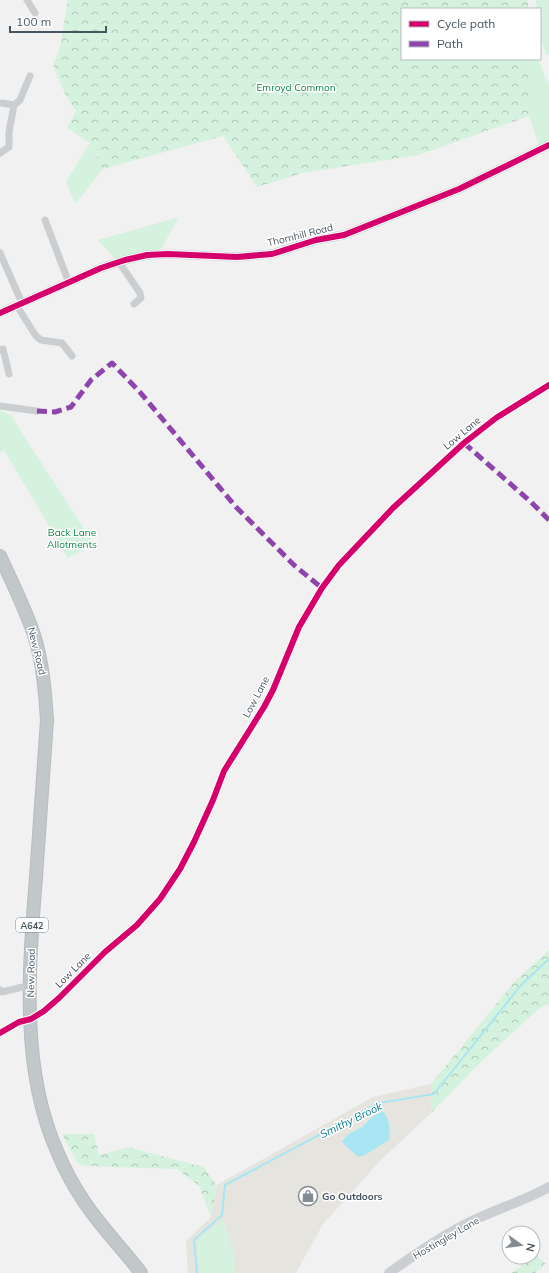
<svg xmlns="http://www.w3.org/2000/svg" width="549" height="1273" viewBox="0 0 549 1273" font-family="Mulish,sans-serif">
<style>
.commercial{fill:#e6e4df}
.green{fill:#d5f2de}
.forest{fill:url(#forest-crowns)}
.water{fill:#a7e6f2}
.lines{fill:none;stroke-linecap:round;stroke-linejoin:round}
.stream{stroke:#a7e6f2;stroke-width:2}
.trunk-casing{stroke:#b6bcc1;stroke-width:14}
.minor{stroke:#caced1;stroke-width:7}
.tertiary{stroke:#caced1;stroke-width:9}
.secondary{stroke:#cbced2;stroke-width:10}
.trunk{stroke:#c2c7ca;stroke-width:12}
.quiet{stroke:#8e44ad;stroke-width:5;stroke-dasharray:10 5;stroke-linecap:butt}
.cycleway-casing{stroke:#fff;stroke-width:8}
.cycleway{stroke:#d6006c;stroke-width:6}
.labels{text-anchor:middle;dominant-baseline:central;stroke-width:3;stroke-linejoin:round;paint-order:stroke}
.shield{fill:#fff;stroke:#7e8890;stroke-width:1}
.shield-label{font-size:9px;font-weight:bold;fill:#475560}
.park-label{font-size:10px;fill:#118746;stroke:#fff}
.street-label{font-size:10px;fill:#475560;stroke:#fff}
.poi-label{font-size:10px;font-weight:bold;fill:#475560;stroke:#fff;text-anchor:start}
.water-label{font-size:11px;font-style:italic;fill:#067f96;stroke:#fff}
</style>
<defs>
<pattern id="forest-crowns" width="20" height="18" patternUnits="userSpaceOnUse"><rect width="20" height="18" fill="#d5f2de"/><path d="M2 6a3 3 0 1 1 6 0M12 15a3 3 0 1 1 6 0" fill="none" stroke="#afc7b7"/></pattern>
</defs>
<rect width="100%" height="100%" fill="#f2f1f1"/>
<!-- commercial -->
<polygon class="commercial" points="431,1084 431,1113 380,1161 323,1224 296,1273 188,1273 186,1241 211,1217 217,1185 373,1097"/>
<!-- green -->
<g class="green">
<polygon points="536,0 549,0 549,54 546,55 540,37 540,9 536,9"/>
<polygon points="528,59 538,59 549,86 549,140 539,146 529,116"/>
<polygon points="90,143 103,169 75,204 66,181"/>
<polygon points="179,217 160,251 116,260 98,240"/>
<polygon points="0,410 12,416 18,427 94,544 68,558 4,450 0,452"/>
<polygon points="223,1219 234,1254 235,1273 200,1273 196,1241"/>
</g>
<!-- forest -->
<g class="forest">
<polygon points="68,0 528,0 528,9 402,9 402,59 529,59 529,116 419,155 303,173 257,187 223,136 103,169 90,143 67,128 76,111 65,94 53,65 60,47"/>
<polygon points="549,950 549,1004 540,1008 484,1059 431,1113 431,1084 516,980"/>
<polygon points="94,1134 99,1155 128,1147 203,1167 217,1185 211,1217 199,1186 177,1169 84,1166 77,1163 62,1134"/>
<polygon points="537,1256 546,1264 535,1273 511,1273"/>
</g>
<!-- water -->
<path class="water" d="M 383,1111 C 390,1119 390,1130 389,1140 L 365,1155 L 358,1157 L 346,1146 L 342,1141 L 349,1134 L 362,1127 L 372,1117 Z"/>
<g class="lines">
<!-- stream -->
<polyline class="stream" points="197,1273 194,1240 222,1215 225,1185 379,1103 434,1094 521,985 549,959"/>
<defs>
<path id="trunk" d="M 0,556 C 12,582 25,608 34,635 C 43,663 45,691 47,720 C 43,772 40,825 36,877 C 29,966 20,1068 57,1151 C 64,1168 73,1185 83,1200 C 100,1226 122,1248 141,1273"/>
</defs>
<!-- trunk casing -->
<use href="#trunk" class="trunk-casing"/>
<!-- minor -->
<g class="minor">
<polyline points="27,0 35,13"/>
<polyline points="2,103 14,105"/>
<polyline points="0,153 9,147 9,132 14,105 20,100 30,76"/>
<polyline points="45,220 69,283"/>
<polyline points="0,253 22,303"/>
<polyline points="119,262 140,293 141,298 134,304"/>
<polyline points="17,306 36,336 41,340 62,343 72,356"/>
<polyline points="0,350 3,349 9,374"/>
<polyline points="0,406 37,411"/>
<polyline points="0,990 2,992 31,985"/>
<polyline points="0,1033 19,1022 31,1019 44,1011 59,998 105,952 137,925 160,899 180,869 194,842 213,800 224,771 264,707 273,690 299,627 322,588 339,565 393,508 464,443 496,418 549,385"/>
</g>
<!-- tertiary -->
<polyline class="tertiary" points="0,313 101,268 125,260 147,255 168,254 237,257 272,254 316,240 344,235 459,189 549,145"/>
<!-- secondary -->
<path class="secondary" d="M 389,1273 C 414,1255 443,1235 470,1222 C 496,1209 524,1201 549,1187"/>
<!-- trunk -->
<use href="#trunk" class="trunk"/>
<!-- quiet -->
<g class="quiet">
<polyline points="37,411 55,412 71,407 91,380 112,363 139,391 236,507 295,566 322,588"/>
<polyline points="464,443 531,502 549,520"/>
</g>
<defs>
<g id="cycleway">
<polyline points="0,313 101,268 125,260 147,255 168,254 237,257 272,254 316,240 344,235 459,189 549,145"/>
<polyline points="0,1033 19,1022 31,1019 44,1011 59,998 105,952 137,925 160,899 180,869 194,842 213,800 224,771 264,707 273,690 299,627 322,588 339,565 393,508 464,443 496,418 549,385"/>
</g>
</defs>
<!-- cycleway casing -->
<use href="#cycleway" class="cycleway-casing"/>
<!-- cycleway -->
<use href="#cycleway" class="cycleway"/>
</g>
<!-- icons -->
<defs>
<symbol id="shop-ring" viewBox="-11 -11 22 22"><circle r="9.5" fill="#fff" stroke="#838c93" stroke-width="1.5"/><path d="M-5-2.5h2.3a2.7 3.5 0 0 1 5.4 0H5L5.5 6h-11ZM-1.5-2.5h3a1.5 2.3 0 0 0-3 0Z" fill="#838c93"/></symbol>
</defs>
<g fill-rule="evenodd">
<use href="#shop-ring" x="297" y="1185" width="22" height="22"/>
</g>
<g class="labels">
<!-- shield labels -->
<rect class="shield" x="16" y="918" width="32" height="14" rx="3"/>
<g class="shield-label">
<text x="32" y="925">A642</text>
</g>
<!-- park labels -->
<g class="park-label">
<text x="296" y="87">Emroyd Common</text>
<text x="72" y="532">Back Lane<tspan x="72" dy="12">Allotments</tspan></text>
</g>
<!-- street labels -->
<g class="street-label">
<text transform="translate(300 235) rotate(-14)">Thornhill Road</text>
<text transform="translate(462 433) rotate(-40)">Low Lane</text>
<text transform="translate(37 651) rotate(76)">New Road</text>
<text transform="translate(256 697) rotate(-62)">Low Lane</text>
<text transform="translate(73 970) rotate(-45)">Low Lane</text>
<text transform="translate(31 973) rotate(-89)">New Road</text>
<text transform="translate(446 1238) rotate(-30)">Hostingley Lane</text>
</g>
<!-- poi labels -->
<g class="poi-label">
<text x="322" y="1196">Go Outdoors</text>
</g>
<!-- water labels -->
<g class="water-label">
<text transform="translate(351 1120) rotate(-26)">Smithy Brook</text>
</g>
</g>
<!-- legend -->
<rect x="401" y="8" width="140" height="52" fill="#ffffff" stroke="#b5bbbf"/>
<rect x="409" y="21" width="20" height="6" fill="#d6006c" stroke="#b5bbbf"/>
<text x="437" y="28" font-size="12" fill="#475560">Cycle path</text>
<rect x="409" y="41" width="20" height="6" fill="#8e44ad" stroke="#b5bbbf"/>
<text x="437" y="48" font-size="12" fill="#475560">Path</text>
<!-- north arrow -->
<g transform="translate(521 1245) rotate(104)"><circle r="19" fill="#ffffff" stroke="#b5bbbf"/>
<path d="M0-3L7 15L0 10L-7 15Z" fill="#838c93"/>
<text y="-6" font-size="11" font-weight="bold" text-anchor="middle" fill="#475560">N</text>
</g>
<!-- scale -->
<path d="M10 26v6h96v-6" fill="none" stroke="#475560" stroke-width="2"/>
<text x="16" y="26" font-size="12" fill="#475560" stroke="#ffffff" stroke-width="3" paint-order="stroke">100 m</text>
</svg>
